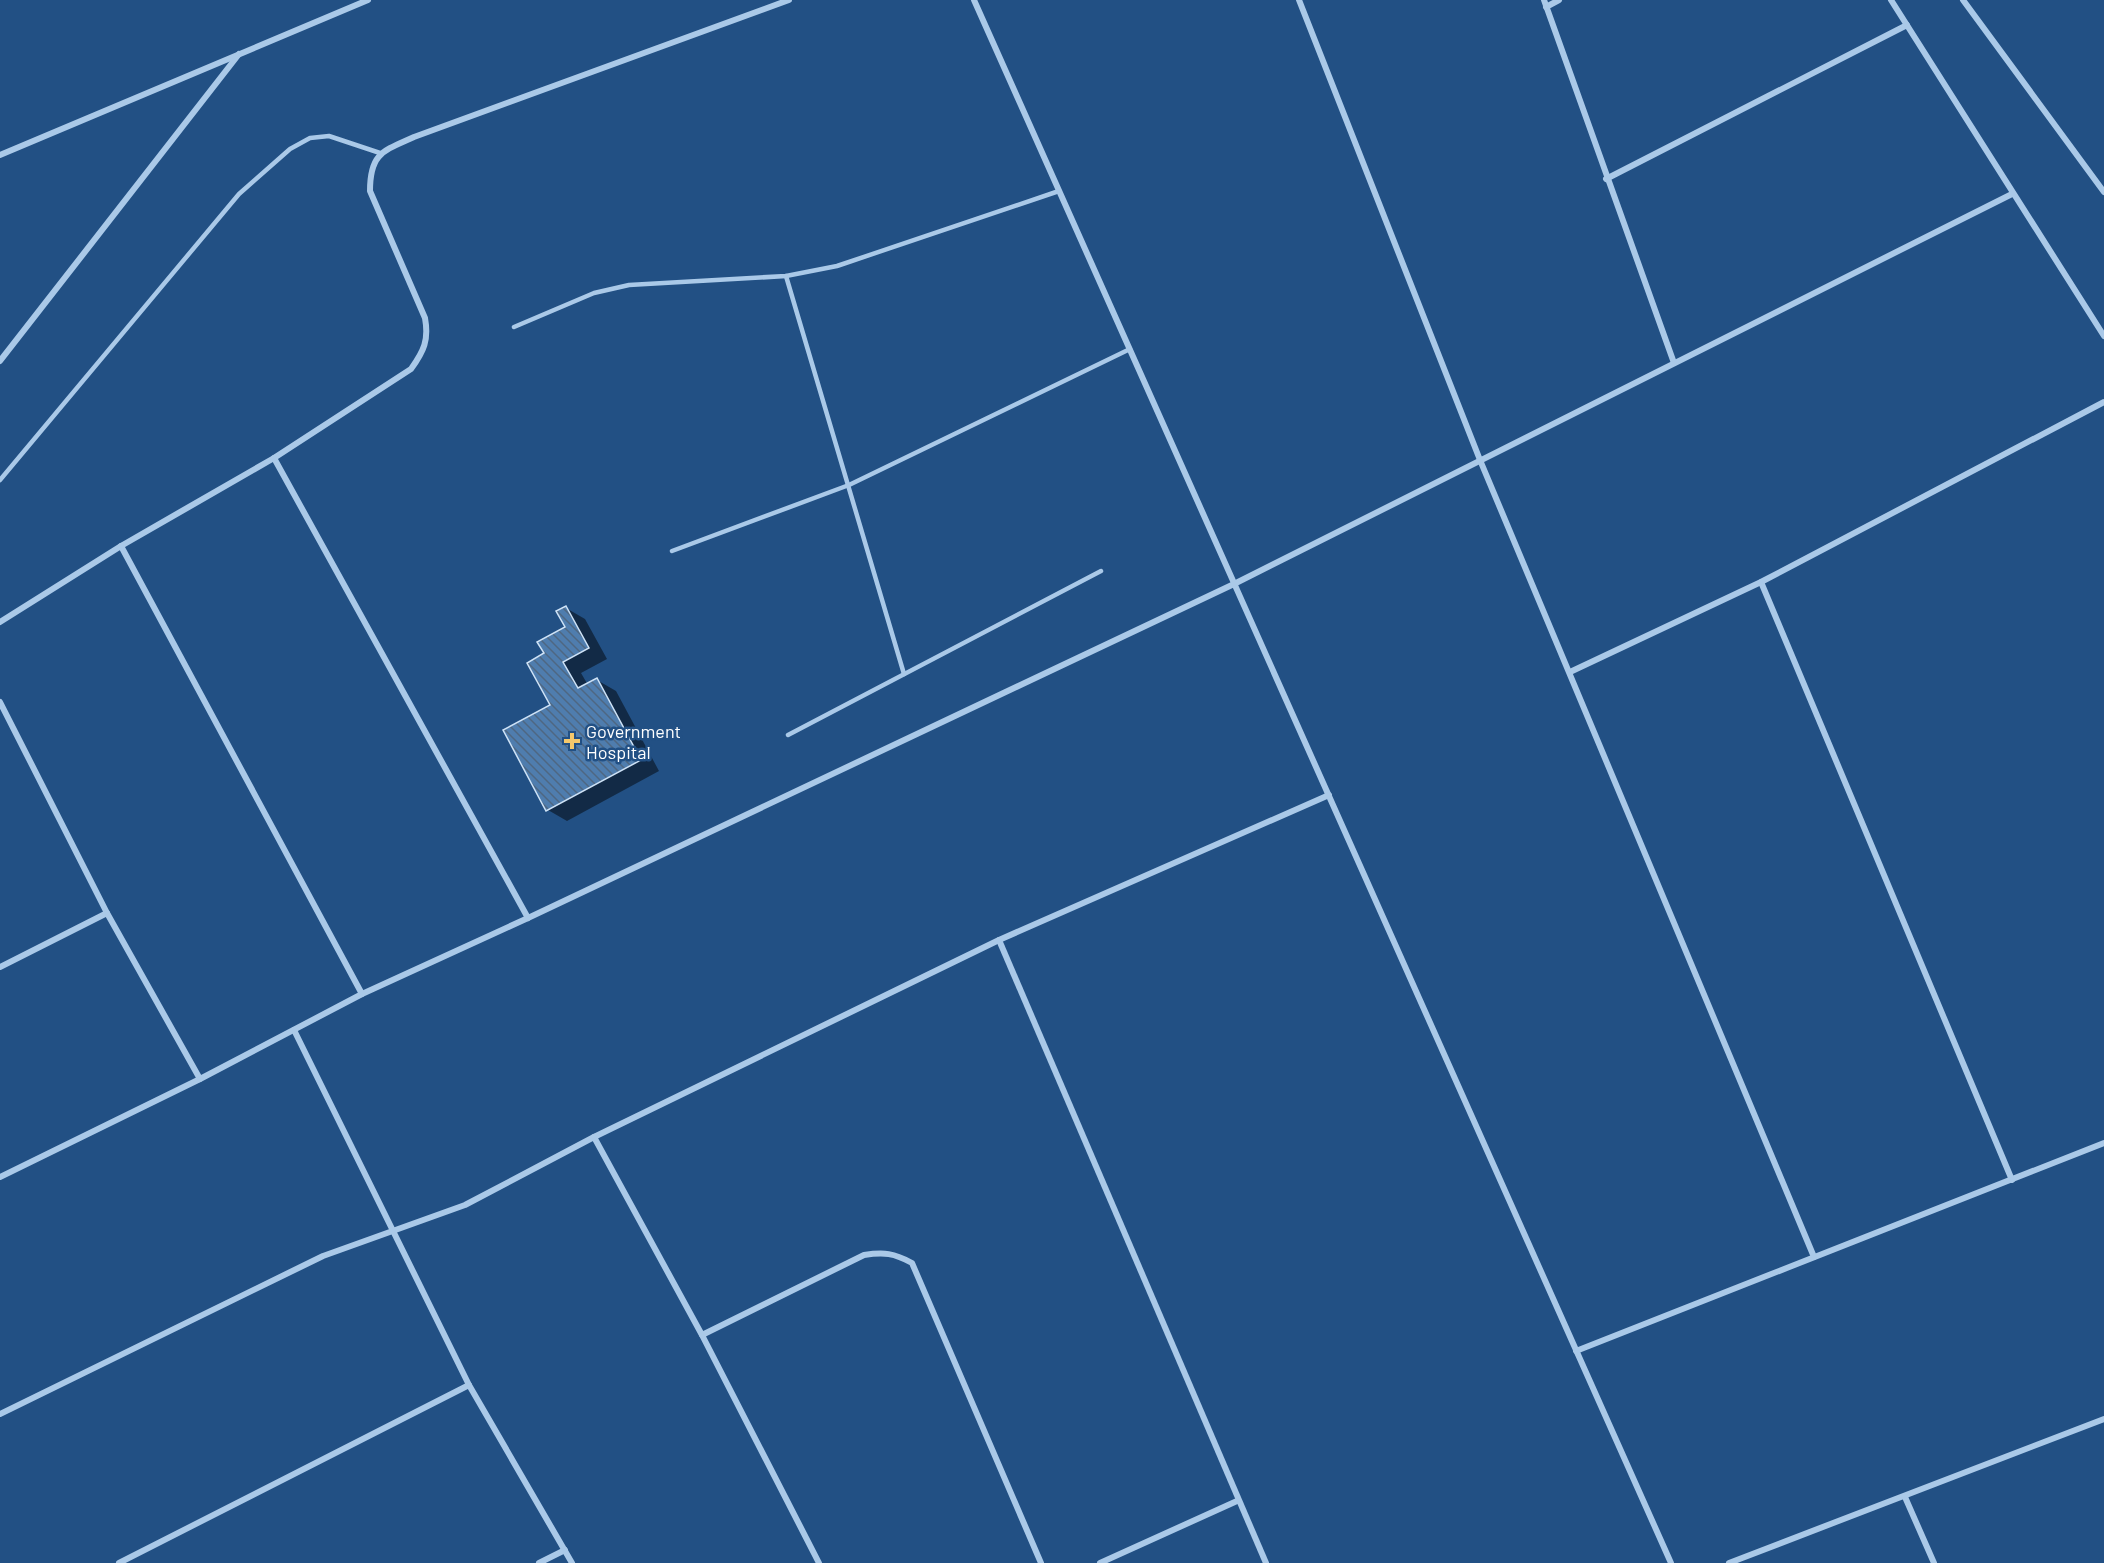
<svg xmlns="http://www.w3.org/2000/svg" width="2104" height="1563" viewBox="0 0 2104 1563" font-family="Barlow,sans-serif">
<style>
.shadow{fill:#0007}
.building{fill:url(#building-back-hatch);stroke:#cee2f6;stroke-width:1.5}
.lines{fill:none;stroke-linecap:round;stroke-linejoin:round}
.service{stroke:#aac9e8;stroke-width:4.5}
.minor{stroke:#aac9e8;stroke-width:6}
.poi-dot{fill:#f4c86c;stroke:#225084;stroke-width:2}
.labels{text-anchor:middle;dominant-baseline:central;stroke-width:5;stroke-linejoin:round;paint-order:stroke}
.poi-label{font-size:18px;fill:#fff;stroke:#225084;text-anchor:start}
</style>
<defs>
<pattern id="building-back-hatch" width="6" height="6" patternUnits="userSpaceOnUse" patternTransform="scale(1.5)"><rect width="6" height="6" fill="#4f7dae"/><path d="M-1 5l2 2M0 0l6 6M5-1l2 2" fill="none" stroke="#4e6782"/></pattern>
</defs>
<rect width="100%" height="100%" fill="#225084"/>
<!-- shadow -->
<polygon class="shadow" points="566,608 585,619 607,659 581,673 588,685 597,680 616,691 659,771 567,821 548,810 552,705 546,654 567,628"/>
<!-- building -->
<polygon class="building" points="566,606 589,648 563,662 578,688 597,678 641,760 546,811 503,730 550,705 527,663 544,653 537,642 565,627 556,611"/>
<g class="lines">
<!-- service -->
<g class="service">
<polyline points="786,276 904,674"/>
<polyline points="514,327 594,293 629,285 786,276 837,266 1059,191"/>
<polyline points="0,480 239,194 290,149 310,138 329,136 380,153"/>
<polyline points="672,551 849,485 1130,349"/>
<polyline points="788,735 1101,571"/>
</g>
<!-- minor -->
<g class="minor">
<polyline points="974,0 1671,1563"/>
<polyline points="1299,0 1480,460 1814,1257"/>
<polyline points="1544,0 1674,363"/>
<polyline points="1891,0 2104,336"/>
<polyline points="1963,0 2104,192"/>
<polyline points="1546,7 1559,0"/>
<polyline points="0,155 368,0"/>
<polyline points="1606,179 1907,25"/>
<polyline points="0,361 239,54"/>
<polyline points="274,458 528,918"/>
<polyline points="121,546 362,994"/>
<polyline points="1761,582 2012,1180"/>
<path d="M 0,622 L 121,546 L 274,458 L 411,369 C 424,351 429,340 425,318 L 370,191 C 370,153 383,151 414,137 L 789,0"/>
<polyline points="1570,672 1761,582 2104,402"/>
<polyline points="0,702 107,913 200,1079"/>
<polyline points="999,940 1266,1563"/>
<polyline points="0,967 107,913"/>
<polyline points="294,1030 469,1385 572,1563"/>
<polyline points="594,1137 702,1335 819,1563"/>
<polyline points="0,1177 200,1079 362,994 528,918 1234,584 2012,194"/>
<path d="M 702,1335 L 864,1255 C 884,1252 894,1253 912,1263 L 1041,1563"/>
<polyline points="1576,1351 2104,1143"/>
<polyline points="0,1414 323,1256 465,1205 594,1137 999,940 1329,795"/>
<polyline points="1905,1497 1934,1563"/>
<polyline points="119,1563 469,1385"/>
<polyline points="539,1563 565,1550"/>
<polyline points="1100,1563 1237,1501"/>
<polyline points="1729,1563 2104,1419"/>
</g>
</g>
<!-- markers -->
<path class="poi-dot" d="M569 732h6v6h6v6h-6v6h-6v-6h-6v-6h6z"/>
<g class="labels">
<!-- poi labels -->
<g class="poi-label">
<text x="586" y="731">Government<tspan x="586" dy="21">Hospital</tspan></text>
</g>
</g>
</svg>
